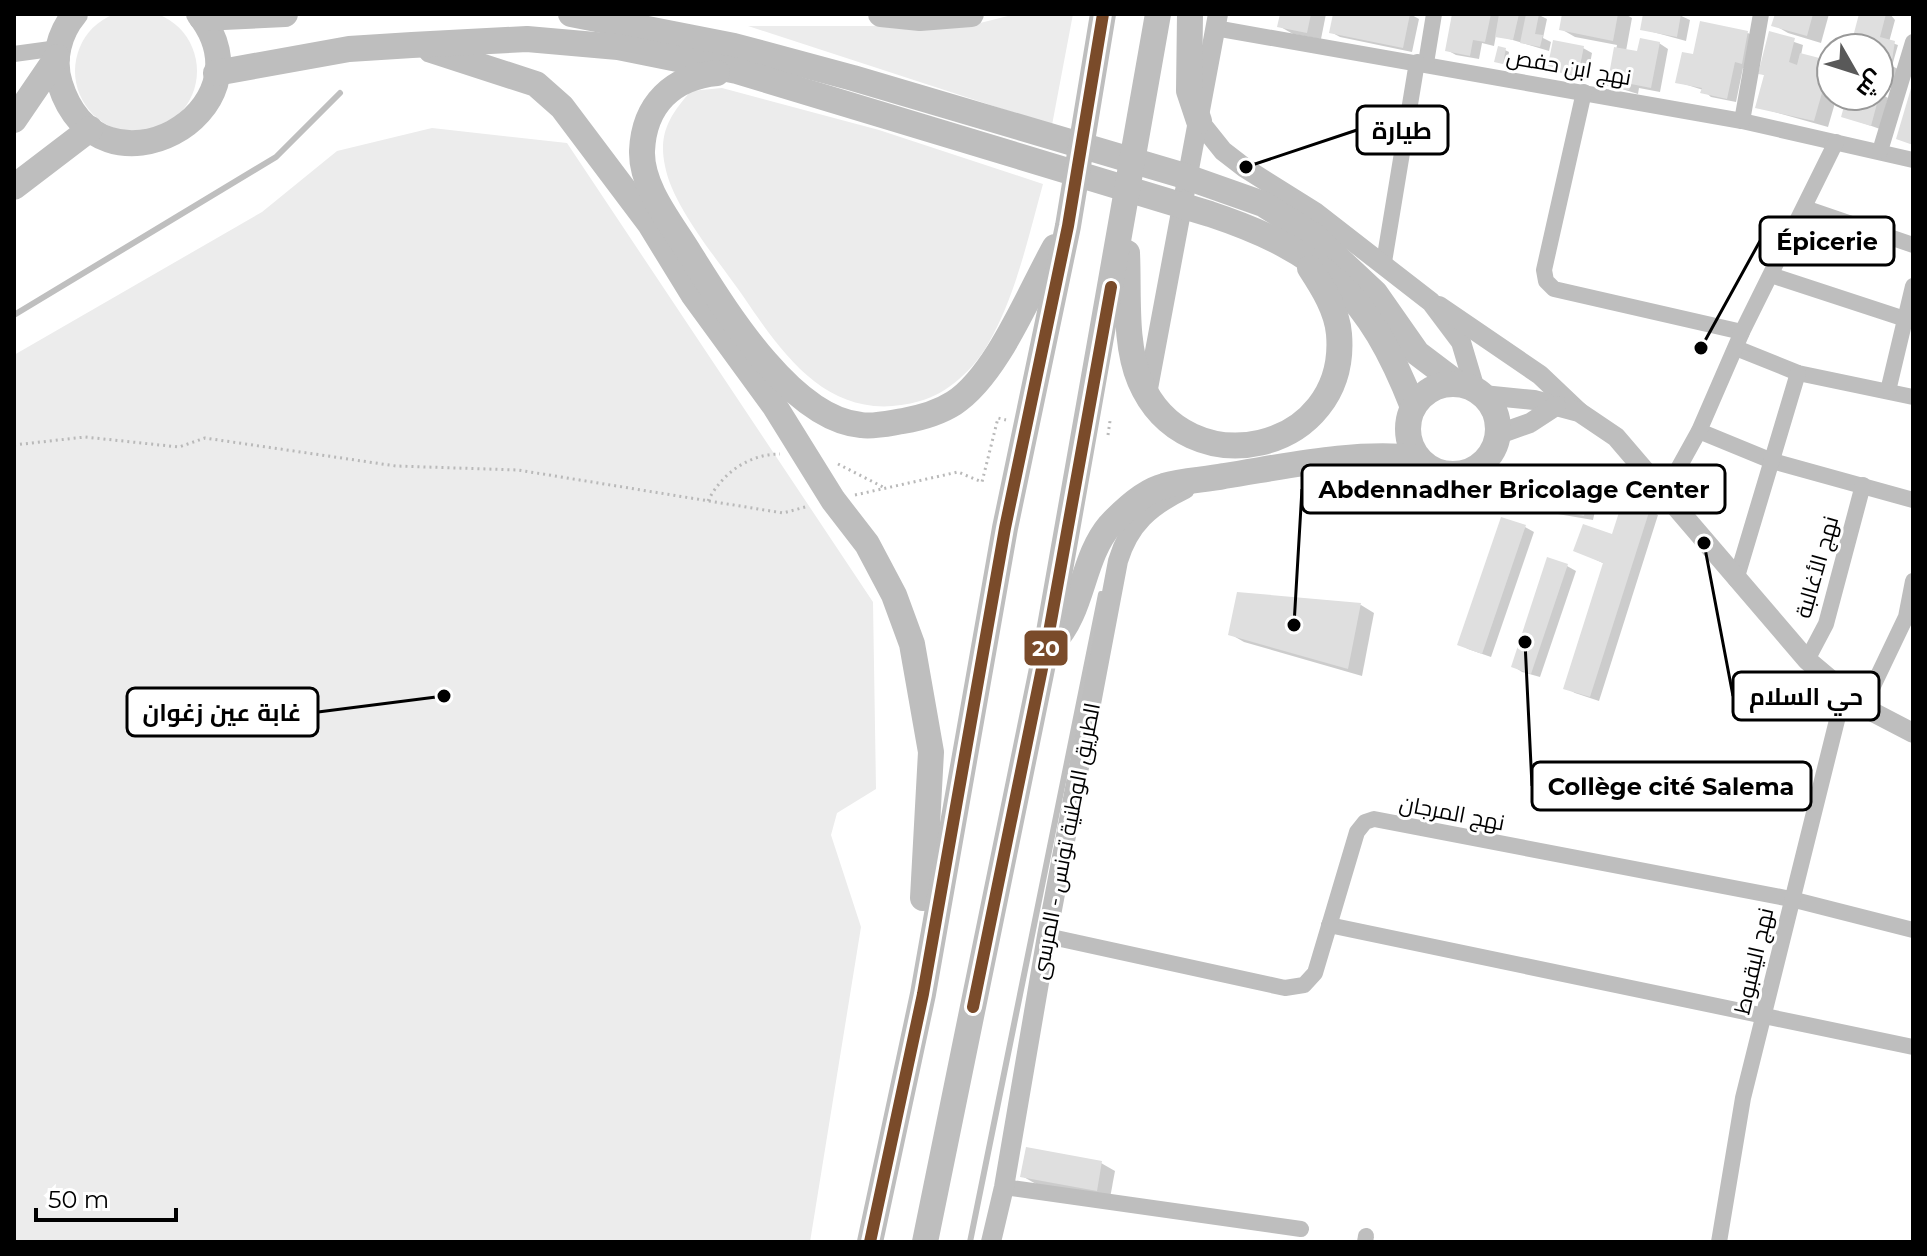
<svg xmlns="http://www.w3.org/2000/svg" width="1927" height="1256" viewBox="0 0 1927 1256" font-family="Montserrat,Cairo,sans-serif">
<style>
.green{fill:#ececec}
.shadow{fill:#0003}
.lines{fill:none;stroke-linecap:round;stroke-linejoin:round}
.stream{stroke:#bfbfbf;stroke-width:6}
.building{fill:#dfdfdf}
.path{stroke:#b9b9b9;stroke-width:3;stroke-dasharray:2 4;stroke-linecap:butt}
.minor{stroke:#bebebe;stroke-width:16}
.tertiary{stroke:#bebebe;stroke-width:20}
.trunk{stroke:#bebebe;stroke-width:26}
.bus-1-casing{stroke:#fff;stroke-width:18}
.bus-1{stroke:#7a4b2a;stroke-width:12}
.labels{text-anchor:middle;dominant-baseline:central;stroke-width:6;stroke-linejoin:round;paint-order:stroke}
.street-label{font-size:22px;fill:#000;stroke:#fff}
.leader{fill:none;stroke:#000;stroke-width:3}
.callout-dot{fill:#000;stroke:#fff;stroke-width:3}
.callout{fill:#fff;stroke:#000;stroke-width:3}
.callout-label{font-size:24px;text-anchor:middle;font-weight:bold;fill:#000}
.line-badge{stroke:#fff;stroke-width:3}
.badge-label{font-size:22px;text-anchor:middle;font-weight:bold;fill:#fff}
</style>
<rect width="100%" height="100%" fill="#fff"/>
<!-- green -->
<g class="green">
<circle cx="136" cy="71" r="61"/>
<polygon points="1016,14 1073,14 1052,125 748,26 968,26"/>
<path d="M 722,88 L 879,130 L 1043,184 C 1028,238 1016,295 988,344 C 974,369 947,394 920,401 C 833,426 786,360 743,296 C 719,261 673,208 665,166 C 658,133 670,115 691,91 Z"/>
<polygon points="432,128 567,143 873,602 876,789 837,813 831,835 861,927 810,1242 14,1242 14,355 262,212 337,151"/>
</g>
<!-- shadow -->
<g class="shadow">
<polygon points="1282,14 1326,14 1321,39 1293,34 1279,26"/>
<polygon points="1335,14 1410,14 1419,19 1412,52 1340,37 1331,32"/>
<polygon points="1454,14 1537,14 1547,19 1543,38 1551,42 1549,51 1496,35 1494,46 1482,43 1479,59 1456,55 1447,50"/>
<polygon points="1564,14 1625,14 1632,18 1626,51 1639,54 1659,43 1668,49 1660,92 1639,88 1638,94 1609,85 1617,45 1575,37 1561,29"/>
<polygon points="1645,14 1677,14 1690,20 1686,41 1642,29"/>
<polygon points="1777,14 1829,14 1821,43 1788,33 1774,25"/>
<polygon points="1861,14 1890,14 1895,20 1889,42 1898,45 1892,66 1902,71 1897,89 1879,85 1879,48 1852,48"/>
<polygon points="1748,33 1762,41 1755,70 1743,68 1736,102 1711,97 1703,90 1678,82 1695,56"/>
<polygon points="1771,34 1803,45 1801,55 1831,63 1831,96 1837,96 1828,127 1757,107 1766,76 1760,73"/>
<polygon points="1583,48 1592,53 1587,80 1549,69"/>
<polygon points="1505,50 1509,52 1507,64 1500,63"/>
<polygon points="1879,93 1888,98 1880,129 1843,116 1849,96"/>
<polygon points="1590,487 1599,493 1593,520 1517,507 1503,499"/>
<polygon points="1649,510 1658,515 1599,701 1575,693 1566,688 1605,564 1575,550 1613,537"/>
<polygon points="1525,527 1534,532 1491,657 1468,649 1459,644"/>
<polygon points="1567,566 1576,571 1540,677 1522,672 1513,666"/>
<polygon points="1361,605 1374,613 1362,676 1244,642 1230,634"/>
<polygon points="1101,1163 1115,1171 1110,1198 1036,1184 1022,1176"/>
</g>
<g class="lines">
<!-- stream -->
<g class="stream">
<polyline points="14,315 276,157 340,93"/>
<polyline points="970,1242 1101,594"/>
</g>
</g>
<!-- building -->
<g class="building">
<polygon points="1280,14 1311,14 1307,33 1277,27"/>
<polygon points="1333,14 1410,14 1403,48 1329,33"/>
<polygon points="1452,14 1491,14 1485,42 1473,40 1470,56 1445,51"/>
<polygon points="1499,14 1519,14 1513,40 1495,37"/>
<polygon points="1526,14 1539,14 1535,34 1543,35 1540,47 1520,43"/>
<polygon points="1562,14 1618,14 1613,41 1559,30"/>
<polygon points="1643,14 1681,14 1677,37 1640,30"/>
<polygon points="1775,14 1813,14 1807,36 1771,26"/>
<polygon points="1859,14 1886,14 1880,37 1895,41 1888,86 1879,83 1879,48 1850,48"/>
<polygon points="1700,21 1748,31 1742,64 1735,62 1727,99 1700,93 1702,88 1675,83 1682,52 1693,54"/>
<polygon points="1769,31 1795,38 1789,62 1797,65 1800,53 1831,61 1814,121 1755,108 1764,75 1758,74"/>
<polygon points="1640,38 1660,42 1651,88 1631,84 1629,90 1607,86 1614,47 1637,51"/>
<polygon points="1553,40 1584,46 1578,76 1547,70"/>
<polygon points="1498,46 1506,48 1503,64 1494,62"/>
<polygon points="1912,85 1913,85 1913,145 1896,139"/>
<polygon points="1847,96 1879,96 1871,126 1841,117"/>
<polygon points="1510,467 1591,486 1584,516 1501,500"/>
<polygon points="1623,500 1650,509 1590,697 1563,689 1603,563 1573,551 1583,524 1612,534"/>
<polygon points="1501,517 1526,525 1482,654 1457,645"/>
<polygon points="1547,557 1568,564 1531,674 1511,667"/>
<polygon points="1237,592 1361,603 1348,669 1228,635"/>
<polygon points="1026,1147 1102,1161 1097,1191 1020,1177"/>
</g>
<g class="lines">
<!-- path -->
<g class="path">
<polyline points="1108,435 1110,421"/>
<polyline points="14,445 85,437 179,447 205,438 396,466 518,470 783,513 809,506"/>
<polyline points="838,464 885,488"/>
<polyline points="855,495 958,472 982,482 998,418 1006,420"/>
<path d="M 708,501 C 722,473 749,454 780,454"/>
</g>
<!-- minor -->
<g class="minor">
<polyline points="1215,28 1742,121 1913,160"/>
<polyline points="14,54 58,48"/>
<polyline points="1426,63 1434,14"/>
<polyline points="1584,92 1544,270 1546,281 1554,289 1742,332"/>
<polyline points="1742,121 1761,14"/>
<polyline points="1880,151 1913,42"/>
<polyline points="1805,208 1913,245"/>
<polyline points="1384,262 1417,62"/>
<polyline points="1771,275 1905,319"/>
<polyline points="1736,348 1798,373 1913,397"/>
<polyline points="1888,391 1913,286"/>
<polyline points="1699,431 1772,461 1913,500"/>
<polyline points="1663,496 1699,431 1742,332 1836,142"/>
<polyline points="1736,580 1798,373"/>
<polyline points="1807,660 1826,624 1863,485"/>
<polyline points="1863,707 1906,617 1913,581"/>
<polyline points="1329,925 1913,1047"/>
<polyline points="1047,936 1285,988 1304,985 1315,973 1357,832 1365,822 1374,819 1791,899 1913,930"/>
<polyline points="1004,1187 1301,1229"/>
<polyline points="1365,1242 1366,1236"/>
<polyline points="1719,1242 1743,1098 1844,692"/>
</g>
<!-- tertiary -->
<g class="tertiary">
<polyline points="1199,121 1223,151 1245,168 1315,212 1431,302 1461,342 1475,389"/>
<polyline points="1439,306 1540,375 1579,412"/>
<polyline points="1147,394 1218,14"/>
<polyline points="1483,395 1534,400 1579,412 1616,437 1807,660 1863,707 1913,733"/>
<polyline points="1499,434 1530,423 1556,406"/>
<path d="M 991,1242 L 1004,1187 L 1047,936 L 1118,561 C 1129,524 1150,506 1185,489"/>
</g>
<!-- trunk -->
<g class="trunk">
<path d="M 75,14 C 59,33 52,60 60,84 C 99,209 276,112 199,14"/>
<polyline points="571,14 734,46 853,78 1178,174 1263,204 1313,235 1375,293 1417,353 1458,384"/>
<polyline points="881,14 920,18 971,14"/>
<polyline points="1190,14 1189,91 1199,121"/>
<polyline points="202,18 285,14"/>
<polyline points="431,50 536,84 562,107 650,224 693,294 774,405 833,500 867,544 894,595 912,644 931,752 923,898"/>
<path d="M 216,73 L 349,49 L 412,45 L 527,39 L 618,47 L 737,71 L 1210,214 C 1324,252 1369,295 1413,407"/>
<path d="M 717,73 C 673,77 644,104 642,151 C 641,188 672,224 690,254 C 724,308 791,419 861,425 C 874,427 890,423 903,421 C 920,418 940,412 954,403 C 997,375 1029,293 1055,247"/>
<polyline points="14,120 57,57"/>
<polyline points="14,187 90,129"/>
<path d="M 1127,253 C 1129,294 1124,343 1140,381 C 1186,489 1349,453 1339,334 C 1337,310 1323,288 1310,268"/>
<circle cx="1453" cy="429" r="45"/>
<path d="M 1052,644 C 1084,611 1081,559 1110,525 C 1124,510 1144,491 1164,486 C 1183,480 1205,480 1224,476 C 1288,466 1353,451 1417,458"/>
<polyline points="870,1242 923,994 1005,528 1068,226 1103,14"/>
<polyline points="925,1242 1046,649 1158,14"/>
</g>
<defs>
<g id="bus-1">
<polyline points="973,1007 1046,649 1111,287"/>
<polyline points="870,1242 923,994 1005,528 1068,226 1103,14"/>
</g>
</defs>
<!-- bus-1 casing -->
<use href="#bus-1" class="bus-1-casing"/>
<!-- bus-1 -->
<use href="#bus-1" class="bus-1"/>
</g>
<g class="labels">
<!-- street labels -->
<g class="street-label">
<text transform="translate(1569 67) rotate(10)">نهج ابن حفص</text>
<text transform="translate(1817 567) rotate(-74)">نهج الأغالبة</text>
<text transform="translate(1452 813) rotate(11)">نهج المرجان</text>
<text transform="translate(1066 841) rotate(-79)">الطريق الوطنية تونس - المرسى</text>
<text transform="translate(1754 961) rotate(-77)">نهج اليقبوط</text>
</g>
</g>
<!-- callouts -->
<path class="leader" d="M1246 167L1357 130M1701 348L1760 241M1294 625L1302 489M1704 543L1733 696M444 696L318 712M1525 642L1532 786"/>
<g class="callout-dot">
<circle cx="1246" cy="167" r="8"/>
<circle cx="1701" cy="348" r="8"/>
<circle cx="1294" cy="625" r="8"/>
<circle cx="1704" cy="543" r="8"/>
<circle cx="444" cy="696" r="8"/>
<circle cx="1525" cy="642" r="8"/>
</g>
<g class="callout">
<rect x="1357" y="106" width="91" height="48" rx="8"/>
<rect x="1760" y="217" width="134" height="48" rx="8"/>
<rect x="1302" y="465" width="423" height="48" rx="8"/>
<rect x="1733" y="672" width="146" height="48" rx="8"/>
<rect x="127" y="688" width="191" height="48" rx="8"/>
<rect x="1532" y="762" width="279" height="48" rx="8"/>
</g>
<g class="callout-label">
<text x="1402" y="139">طيارة</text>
<text x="1827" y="250">Épicerie</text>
<text x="1514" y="498">Abdennadher Bricolage Center</text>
<text x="1806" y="705">حي السلام</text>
<text x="222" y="721">غابة عين زغوان</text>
<text x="1671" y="795">Collège cité Salema</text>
</g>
<rect class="line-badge" x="1023" y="629" width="46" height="38" rx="8" fill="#7a4b2a"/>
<g class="badge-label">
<text x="1046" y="656">20</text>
</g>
<!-- border -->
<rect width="1927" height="1256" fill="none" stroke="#000000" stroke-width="32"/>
<!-- north arrow -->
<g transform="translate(1855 72) rotate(129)"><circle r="38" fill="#ffffff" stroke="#999999" stroke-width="2"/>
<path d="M0-6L14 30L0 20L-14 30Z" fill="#595959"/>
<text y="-12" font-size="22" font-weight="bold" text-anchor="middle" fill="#000000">ش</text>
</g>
<!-- scale -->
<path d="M36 1208v12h140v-12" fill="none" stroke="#000000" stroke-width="4"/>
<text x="48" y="1208" font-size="24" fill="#000000" stroke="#ffffff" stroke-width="6" paint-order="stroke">50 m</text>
</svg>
